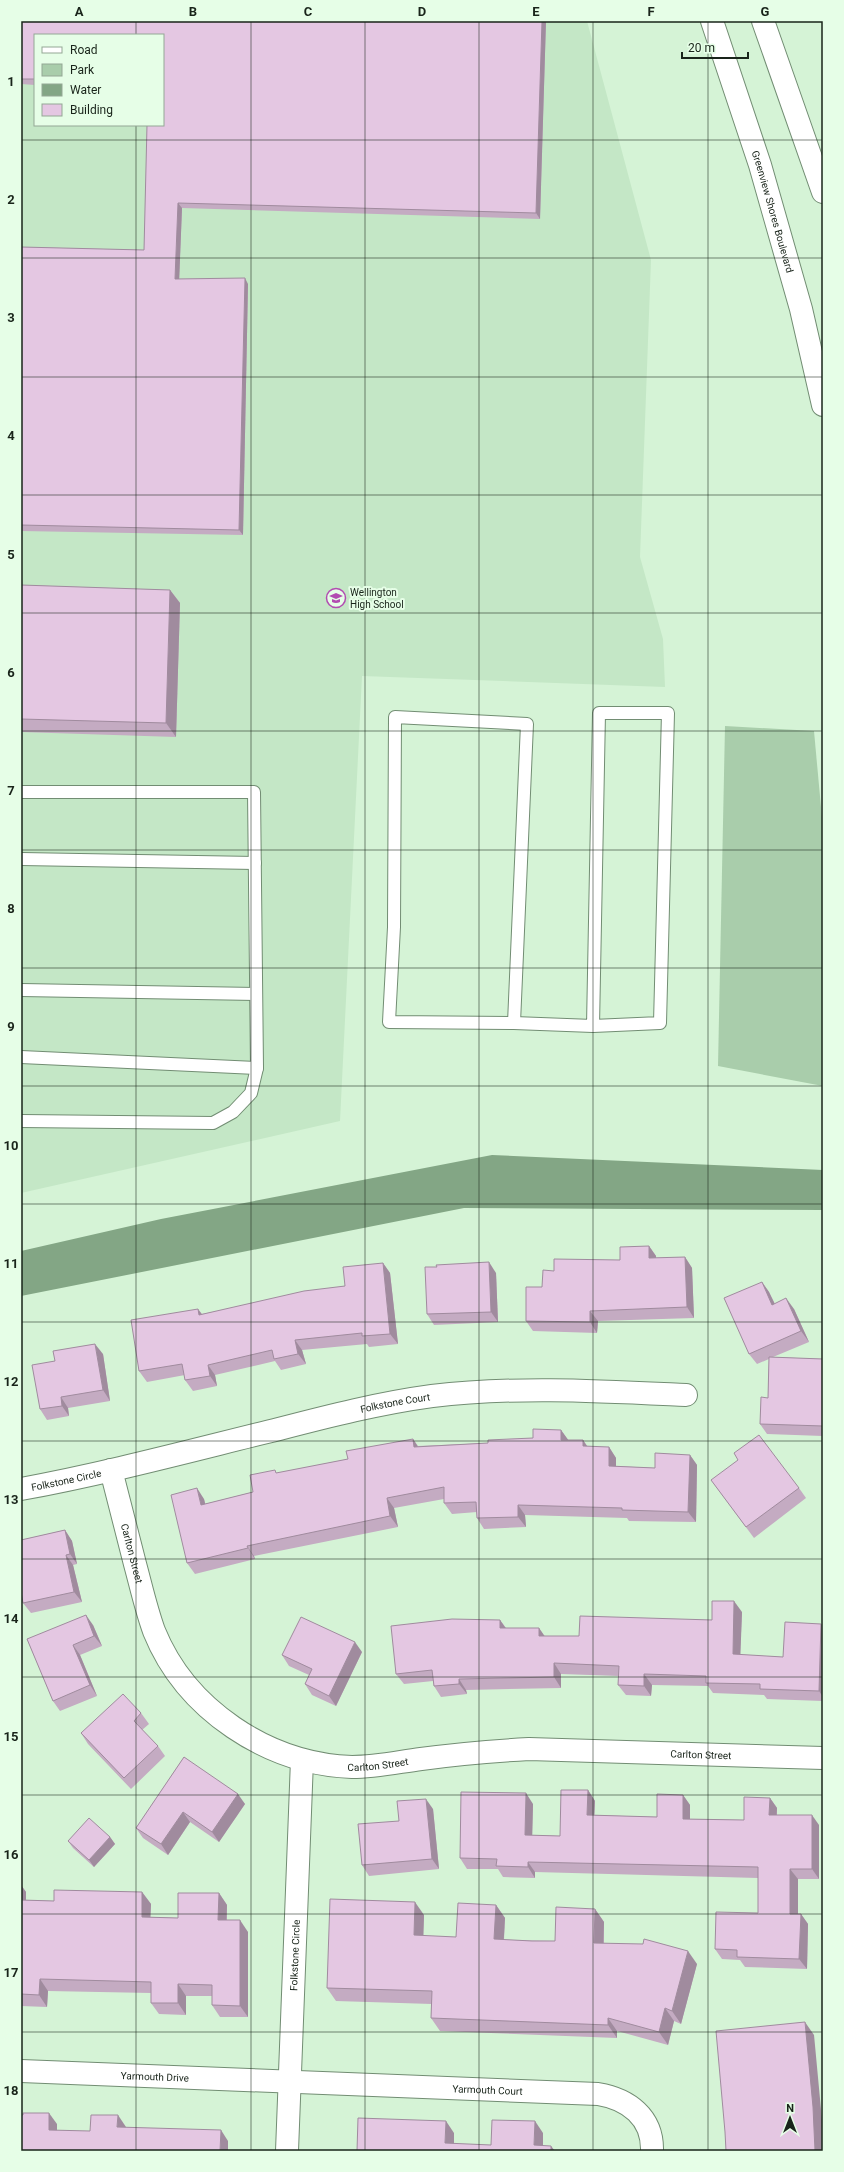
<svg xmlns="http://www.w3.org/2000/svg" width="844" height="2172" viewBox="0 0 844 2172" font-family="Roboto,sans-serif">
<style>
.built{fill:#c4e7c6;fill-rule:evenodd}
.green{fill:#a9cdab}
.water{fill:#83a685}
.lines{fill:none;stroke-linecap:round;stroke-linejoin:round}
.lane-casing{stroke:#728d73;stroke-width:14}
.street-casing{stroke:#728d73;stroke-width:24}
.secondary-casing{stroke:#728d73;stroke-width:24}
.lane{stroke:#fff;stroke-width:12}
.street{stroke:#fff;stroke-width:22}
.secondary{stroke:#fff;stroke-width:22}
.wall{fill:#c4abc2}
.shaded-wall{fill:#a08b9e}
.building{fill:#e4c7e2;stroke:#a08b9e}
.grid{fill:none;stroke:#19241a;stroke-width:1;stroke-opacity:0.55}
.labels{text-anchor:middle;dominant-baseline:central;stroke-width:4;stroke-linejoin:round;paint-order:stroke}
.street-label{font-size:10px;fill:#19241a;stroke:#e6fee7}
.poi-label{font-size:10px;fill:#19241a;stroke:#e6fee7;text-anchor:start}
.neatline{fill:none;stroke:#19241a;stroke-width:1.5}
.grid-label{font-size:13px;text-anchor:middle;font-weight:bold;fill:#19241a}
</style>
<rect width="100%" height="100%" fill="#d5f3d6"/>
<!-- built -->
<path class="built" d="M 21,21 L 587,21 L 651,260 L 640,557 L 663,639 L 665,687 L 362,676 L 340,1121 L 21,1193 ZM 35,35 L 163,35 L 163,125 L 35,125 Z"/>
<!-- green -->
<polygon class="green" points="725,726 814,731 823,829 823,1086 718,1066"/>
<!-- water -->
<polygon class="water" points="492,1155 823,1170 823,1210 464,1208 21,1296 21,1251 161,1219"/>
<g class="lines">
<defs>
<g id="lane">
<polygon points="395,717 527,724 514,1023 389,1022 394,927"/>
<polyline points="21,792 254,792 257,1068 251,1093 233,1112 213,1123 21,1121"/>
<polyline points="21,859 255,863"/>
<polyline points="21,990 256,994"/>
<polyline points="514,1023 593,1026 660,1023 668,713 599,713 593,1026"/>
<polyline points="21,1057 257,1068"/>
</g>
<g id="street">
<path id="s1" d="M 111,1470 C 119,1502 127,1533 135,1564 C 141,1586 146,1609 154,1631 C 186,1710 268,1764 352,1767 C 376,1767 398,1762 421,1759 C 457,1754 493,1751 529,1749 L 823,1758"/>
<path id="s2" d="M 21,1489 C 108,1473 193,1450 279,1429 C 329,1416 380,1403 432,1396 C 516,1386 601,1391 686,1395"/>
<path id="s3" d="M 21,2071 L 598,2094 C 628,2099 653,2117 652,2151"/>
<path id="s4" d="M 287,2151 L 302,1760"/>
</g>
<g id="secondary">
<path id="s5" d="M 712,21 L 760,165 L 801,309 L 823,405"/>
<polyline points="763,21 823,192"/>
</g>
</defs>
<!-- lane casing -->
<use href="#lane" class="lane-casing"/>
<!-- street casing -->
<use href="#street" class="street-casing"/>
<!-- secondary casing -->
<use href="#secondary" class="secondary-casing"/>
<!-- lane -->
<use href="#lane" class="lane"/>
<!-- street -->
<use href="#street" class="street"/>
<!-- secondary -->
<use href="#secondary" class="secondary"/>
</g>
<!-- wall -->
<g class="wall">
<polygon points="21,21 546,21 540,219 182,208 179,279 248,284 243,535 21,531 21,247 144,250 163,35 35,35 35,85 21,84"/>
<polygon points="21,585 170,590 180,603 176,737 21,732"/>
<polygon points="649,1246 656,1256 656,1258 685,1257 692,1268 694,1318 598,1321 597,1333 533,1331 526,1321 542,1287 554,1271 620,1260"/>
<polygon points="383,1263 390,1273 398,1344 369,1347 367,1344 302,1350 306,1364 281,1370 275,1361 215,1375 217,1386 193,1391 185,1380 185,1375 147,1382 139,1371 198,1309 202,1314 345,1286"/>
<polygon points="496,1273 498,1322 434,1325 427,1314"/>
<polygon points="762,1282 769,1292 775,1304 794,1309 809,1342 773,1357 823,1359 823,1436 767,1434 760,1424 768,1398 769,1359 757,1364 749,1354"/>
<polygon points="103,1354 110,1401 68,1408 69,1416 47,1420 40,1409"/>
<polygon points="561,1430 568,1440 583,1440 588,1447 609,1447 616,1458 616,1466 655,1468 690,1455 697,1465 696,1522 629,1521 627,1518 525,1515 526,1527 484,1529 477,1518 477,1512 452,1514 444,1503 444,1499 394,1508 398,1527 254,1556 255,1559 195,1574 187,1563 204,1499 205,1504 253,1492 278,1473 348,1459 413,1439 418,1446 488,1443 533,1438"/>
<polygon points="711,1480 799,1488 806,1498 754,1538"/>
<polygon points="65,1530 72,1541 77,1564 73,1565 82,1602 31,1613 23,1603 22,1599 21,1599 21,1540"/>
<polygon points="742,1612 740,1655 783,1657 823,1626 823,1701 767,1699 764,1695 713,1693 708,1686 652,1685 651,1696 626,1695 618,1685 619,1676 561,1674 561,1688 466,1690 467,1694 441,1697 434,1686 433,1681 404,1684 396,1674 500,1620 506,1628 539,1628 544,1636 579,1636 712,1620"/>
<polygon points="93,1625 102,1646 80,1655 97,1696 60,1711 53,1701 27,1639"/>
<polygon points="362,1652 336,1706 312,1695 305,1684 309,1675 289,1666 282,1655"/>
<polygon points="141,1713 149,1724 142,1730 158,1746 165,1756 131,1789 88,1744 81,1733"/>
<polygon points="184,1757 245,1804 219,1842 190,1822 168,1855 143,1838 136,1828"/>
<polygon points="588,1790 595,1801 594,1815 657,1817 683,1795 690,1805 690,1819 744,1820 770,1798 777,1808 777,1815 819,1825 819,1879 798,1879 798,1914 801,1914 808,1924 807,1969 745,1967 740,1960 722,1959 715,1949 758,1913 758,1878 535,1872 535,1878 503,1877 498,1869 467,1869 460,1858 533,1804 532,1835 560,1836"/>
<polygon points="433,1809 439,1869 369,1876 362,1865 399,1821"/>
<polygon points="110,1837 115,1844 94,1867 73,1848 68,1841"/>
<polygon points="21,1885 26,1892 26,1900 54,1901 142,1892 151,1904 150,1917 178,1918 219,1893 227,1905 227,1920 248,1932 248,2017 220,2017 212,2005 212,1996 186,1996 186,2015 159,2014 151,2003 151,1993 48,1991 47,2007 21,2006"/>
<polygon points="496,1905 505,1918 504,1940 555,1941 595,1909 604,1922 604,1943 697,1964 681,2024 674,2021 668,2045 617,2031 617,2038 440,2031 431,2018 432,2004 336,2001 327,1988 424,1915 423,1936 456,1937"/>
</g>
<!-- shaded-wall -->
<g class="shaded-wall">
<polygon points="542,21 546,21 540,219 536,213"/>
<polygon points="178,203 182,208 179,285 175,279"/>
<polygon points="245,278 248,284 243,535 239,530"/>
<polygon points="170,590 180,603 176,737 166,723"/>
<polygon points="649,1246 656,1256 657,1269 649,1258"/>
<polygon points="685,1257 692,1268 694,1318 687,1307"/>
<polygon points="489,1262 496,1273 498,1322 491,1312"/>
<polygon points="383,1263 390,1273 398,1344 390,1334"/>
<polygon points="762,1282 769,1292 780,1315 772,1305"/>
<polygon points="786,1298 794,1309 809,1342 801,1331"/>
<polygon points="198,1309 205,1319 199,1315"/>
<polygon points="590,1311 598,1321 597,1333 590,1322"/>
<polygon points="295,1340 302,1350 306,1364 298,1354"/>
<polygon points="95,1344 103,1354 110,1401 103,1390"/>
<polygon points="208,1365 215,1375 217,1386 210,1376"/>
<polygon points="61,1397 68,1408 69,1416 62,1406"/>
<polygon points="561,1430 569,1441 561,1440"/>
<polygon points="413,1439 420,1450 414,1447"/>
<polygon points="583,1440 590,1451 583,1446"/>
<polygon points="609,1447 616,1458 616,1477 609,1466"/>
<polygon points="690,1455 697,1465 696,1522 688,1512"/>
<polygon points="197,1488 204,1499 208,1515 201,1505"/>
<polygon points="387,1498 394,1508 398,1527 390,1516"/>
<polygon points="518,1505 525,1515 526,1527 518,1517"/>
<polygon points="65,1530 72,1541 77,1564 70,1554"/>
<polygon points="247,1546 254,1556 255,1559 248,1548"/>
<polygon points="66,1555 73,1565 82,1602 74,1592"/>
<polygon points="734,1601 742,1612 740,1665 733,1654"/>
<polygon points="86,1615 93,1625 102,1646 94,1636"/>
<polygon points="500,1620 507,1630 500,1628"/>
<polygon points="821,1624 823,1626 823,1697 819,1691"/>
<polygon points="539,1628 546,1638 539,1636"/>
<polygon points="355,1642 362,1652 336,1706 329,1696"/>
<polygon points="73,1645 80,1655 97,1696 90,1685"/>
<polygon points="554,1663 561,1674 561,1688 554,1677"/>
<polygon points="644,1674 652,1685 651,1696 644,1686"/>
<polygon points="459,1679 466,1690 467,1694 459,1684"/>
<polygon points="588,1790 595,1801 594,1825 587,1815"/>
<polygon points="526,1793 533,1804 532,1845 525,1835"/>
<polygon points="238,1794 245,1804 219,1842 212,1832"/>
<polygon points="683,1795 690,1805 690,1830 683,1819"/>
<polygon points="770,1798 777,1808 776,1825 769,1815"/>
<polygon points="426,1799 433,1809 439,1869 432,1859"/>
<polygon points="183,1812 190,1822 168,1855 161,1844"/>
<polygon points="812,1815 819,1825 819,1879 812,1869"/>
<polygon points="110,1837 115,1844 94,1867 89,1860"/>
<polygon points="528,1862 535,1872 535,1878 528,1867"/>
<polygon points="790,1869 798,1879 798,1924 790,1914"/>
<polygon points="21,1885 26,1892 26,1912 21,1905"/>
<polygon points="142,1892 151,1904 150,1929 142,1917"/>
<polygon points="219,1893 227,1905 226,1932 218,1920"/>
<polygon points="415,1902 424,1915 423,1949 414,1935"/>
<polygon points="496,1905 505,1918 503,1952 494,1939"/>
<polygon points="595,1909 604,1922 603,1956 594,1943"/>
<polygon points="801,1914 808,1924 807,1969 799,1959"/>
<polygon points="240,1920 248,1932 248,2017 240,2006"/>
<polygon points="688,1951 697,1964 681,2024 672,2011"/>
<polygon points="40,1979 48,1991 47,2007 39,1995"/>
<polygon points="178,1984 186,1996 186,2015 178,2003"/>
<polygon points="665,2008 674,2021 668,2045 659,2032"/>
<polygon points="608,2018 617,2031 617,2038 608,2025"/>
<polygon points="805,2022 814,2035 822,2120 823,2151 815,2151"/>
<polygon points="49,2113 57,2124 57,2141 49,2130"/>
<polygon points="118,2115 126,2127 125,2138 117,2127"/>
<polygon points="446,2121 454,2133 454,2151 445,2143"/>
<polygon points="535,2121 543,2133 543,2151 534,2145"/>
<polygon points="221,2130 228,2141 228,2151 220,2151"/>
<polygon points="551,2146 555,2151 551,2151"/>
</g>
<!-- building -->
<g class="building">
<polygon points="21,21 542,21 536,213 178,203 175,279 245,278 239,530 21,525 21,247 144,250 147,125 163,125 163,35 35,35 35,79 21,79"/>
<polygon points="21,585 170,590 166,723 21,719"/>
<polygon points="649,1246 649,1258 685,1257 687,1307 590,1311 590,1322 526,1321 526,1287 542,1287 543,1270 554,1271 554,1259 620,1260 620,1247"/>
<polygon points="489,1262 491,1312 427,1314 425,1267 437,1267 436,1265"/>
<polygon points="383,1263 390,1334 362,1336 362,1333 295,1340 298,1354 274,1359 272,1350 208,1365 210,1376 185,1380 182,1364 139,1371 131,1320 198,1309 199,1315 304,1291 345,1286 343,1267"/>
<polygon points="762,1282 772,1305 786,1298 801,1331 749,1354 724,1298"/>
<polygon points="95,1344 103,1390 61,1397 62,1406 40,1409 32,1365 55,1361 53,1351"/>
<polygon points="769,1357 823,1359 823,1426 760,1424 761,1397 768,1398"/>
<polygon points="533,1429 561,1430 561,1440 583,1440 583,1446 609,1447 609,1466 655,1468 655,1453 690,1455 688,1512 622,1510 622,1508 518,1505 518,1517 477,1518 476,1502 444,1503 444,1487 387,1498 390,1516 247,1546 248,1548 187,1563 171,1495 197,1488 201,1505 253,1492 250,1475 275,1470 276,1473 348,1459 346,1451 413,1439 414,1447 488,1443 488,1440 533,1438"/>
<polygon points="759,1435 799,1488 746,1527 711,1480 738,1460 734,1453"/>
<polygon points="65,1530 70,1554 66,1555 74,1592 23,1603 21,1592 21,1540"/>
<polygon points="712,1601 734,1601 733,1654 783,1657 785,1622 821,1624 819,1691 760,1689 760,1684 706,1683 706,1676 644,1674 644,1686 618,1685 619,1666 554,1663 554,1677 459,1679 459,1684 434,1686 432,1670 396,1674 391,1626 452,1619 500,1620 500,1628 539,1628 539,1636 579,1636 580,1616 712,1620"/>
<polygon points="86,1615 94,1636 73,1645 90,1685 53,1701 27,1639"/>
<polygon points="301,1617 355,1642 329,1696 305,1684 312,1669 282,1655"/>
<polygon points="123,1694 141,1713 134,1721 158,1746 124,1778 81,1733"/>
<polygon points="184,1757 238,1794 212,1832 183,1812 161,1844 136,1828"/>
<polygon points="561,1790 588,1790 587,1815 657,1817 657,1794 683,1795 683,1819 744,1820 744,1797 770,1798 769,1815 812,1815 812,1869 790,1869 790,1914 801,1914 799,1959 737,1957 737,1950 715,1949 716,1912 758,1913 758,1867 528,1862 528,1867 496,1866 497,1859 460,1858 461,1792 526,1793 525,1835 560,1836"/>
<polygon points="426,1799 432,1859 362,1865 358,1824 399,1821 397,1801"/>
<polygon points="89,1818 110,1837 89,1860 68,1841"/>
<polygon points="54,1890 142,1892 142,1917 178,1918 178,1893 219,1893 218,1920 240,1920 240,2006 212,2005 212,1985 178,1984 178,2003 151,2003 151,1982 40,1979 39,1995 21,1994 21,1900 54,1901"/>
<polygon points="330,1899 415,1902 414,1935 456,1937 458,1903 496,1905 494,1939 532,1941 555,1941 556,1907 595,1909 594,1943 643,1944 644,1939 688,1951 672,2011 665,2008 659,2032 608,2018 608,2025 431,2018 432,1991 327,1988"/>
<polygon points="805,2022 813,2107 815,2151 726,2151 725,2132 716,2031"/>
<polygon points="23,2113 49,2113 49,2130 90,2131 91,2115 118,2115 117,2127 221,2130 220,2151 21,2151 21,2115 23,2115"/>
<polygon points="358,2118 446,2121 445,2143 491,2145 492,2120 535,2121 534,2145 551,2146 551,2151 357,2151"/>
</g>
<!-- grid -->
<path class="grid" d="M 136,21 L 136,35M 251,21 L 251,2151M 365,21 L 365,2151M 479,21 L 479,2151M 593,21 L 593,2151M 708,21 L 708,2151M 136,125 L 136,2151M 21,140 L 823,140M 21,258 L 823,258M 21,377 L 823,377M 21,495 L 823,495M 21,613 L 823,613M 21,731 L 823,731M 21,850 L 823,850M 21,968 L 823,968M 21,1086 L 823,1086M 21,1204 L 823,1204M 21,1322 L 823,1322M 21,1441 L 823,1441M 21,1559 L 823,1559M 21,1677 L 823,1677M 21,1795 L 823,1795M 21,1914 L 823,1914M 21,2032 L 823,2032"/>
<!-- icons -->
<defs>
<symbol id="school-ring" viewBox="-11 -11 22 22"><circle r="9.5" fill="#e6fee7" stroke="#b24cb1" stroke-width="1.5"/><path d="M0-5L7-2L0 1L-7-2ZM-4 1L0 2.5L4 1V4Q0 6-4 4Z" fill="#b24cb1"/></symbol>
</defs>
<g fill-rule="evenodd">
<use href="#school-ring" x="325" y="587" width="22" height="22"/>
</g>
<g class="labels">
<!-- street labels -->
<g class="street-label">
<text stroke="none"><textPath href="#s5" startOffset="200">Greenview Shores Boulevard</textPath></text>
<text stroke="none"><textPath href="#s2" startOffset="384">Folkstone Court</textPath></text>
<text stroke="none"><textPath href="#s2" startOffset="46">Folkstone Circle</textPath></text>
<text stroke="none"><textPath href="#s1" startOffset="86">Carlton Street</textPath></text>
<text stroke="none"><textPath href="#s1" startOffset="770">Carlton Street</textPath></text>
<text stroke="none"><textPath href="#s1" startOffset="446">Carlton Street</textPath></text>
<text stroke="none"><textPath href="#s4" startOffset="196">Folkstone Circle</textPath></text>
<text stroke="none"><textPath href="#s3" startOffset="134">Yarmouth Drive</textPath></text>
<text stroke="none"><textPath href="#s3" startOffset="467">Yarmouth Court</textPath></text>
</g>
<!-- poi labels -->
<g class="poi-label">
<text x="350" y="592">Wellington<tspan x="350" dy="12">High School</tspan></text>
</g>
</g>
<!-- border -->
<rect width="844" height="2172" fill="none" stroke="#e6fee7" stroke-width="44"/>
<!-- legend -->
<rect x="34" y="34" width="130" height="92" fill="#e6fee7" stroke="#94a795"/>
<rect x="42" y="47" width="20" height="6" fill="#ffffff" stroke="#94a795"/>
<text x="70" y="54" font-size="12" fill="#19241a">Road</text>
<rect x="42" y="64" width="20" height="12" fill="#a9cdab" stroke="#94a795"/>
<text x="70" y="74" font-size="12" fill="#19241a">Park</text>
<rect x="42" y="84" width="20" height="12" fill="#83a685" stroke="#94a795"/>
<text x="70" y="94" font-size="12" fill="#19241a">Water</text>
<rect x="42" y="104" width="20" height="12" fill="#e4c7e2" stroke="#94a795"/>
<text x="70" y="114" font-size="12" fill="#19241a">Building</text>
<!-- north arrow -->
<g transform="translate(790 2118)" stroke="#e6fee7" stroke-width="3" paint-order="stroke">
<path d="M0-3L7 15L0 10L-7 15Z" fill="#19241a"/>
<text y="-6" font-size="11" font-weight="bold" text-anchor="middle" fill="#19241a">N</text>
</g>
<!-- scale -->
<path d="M682 52v6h66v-6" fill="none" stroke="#19241a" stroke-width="2"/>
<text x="688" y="52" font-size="12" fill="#19241a" stroke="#e6fee7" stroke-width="3" paint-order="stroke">20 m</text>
<rect x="22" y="22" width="800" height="2128" class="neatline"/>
<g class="grid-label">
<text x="79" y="16">A</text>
<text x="193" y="16">B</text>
<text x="308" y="16">C</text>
<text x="422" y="16">D</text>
<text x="536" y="16">E</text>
<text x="651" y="16">F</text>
<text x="765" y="16">G</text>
<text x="11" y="86">1</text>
<text x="11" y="204">2</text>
<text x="11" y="322">3</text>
<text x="11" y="440">4</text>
<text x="11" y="559">5</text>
<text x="11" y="677">6</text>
<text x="11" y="795">7</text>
<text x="11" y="913">8</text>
<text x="11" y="1031">9</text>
<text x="11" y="1150">10</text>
<text x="11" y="1268">11</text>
<text x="11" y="1386">12</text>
<text x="11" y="1504">13</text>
<text x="11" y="1623">14</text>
<text x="11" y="1741">15</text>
<text x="11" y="1859">16</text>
<text x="11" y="1977">17</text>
<text x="11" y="2095">18</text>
</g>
</svg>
